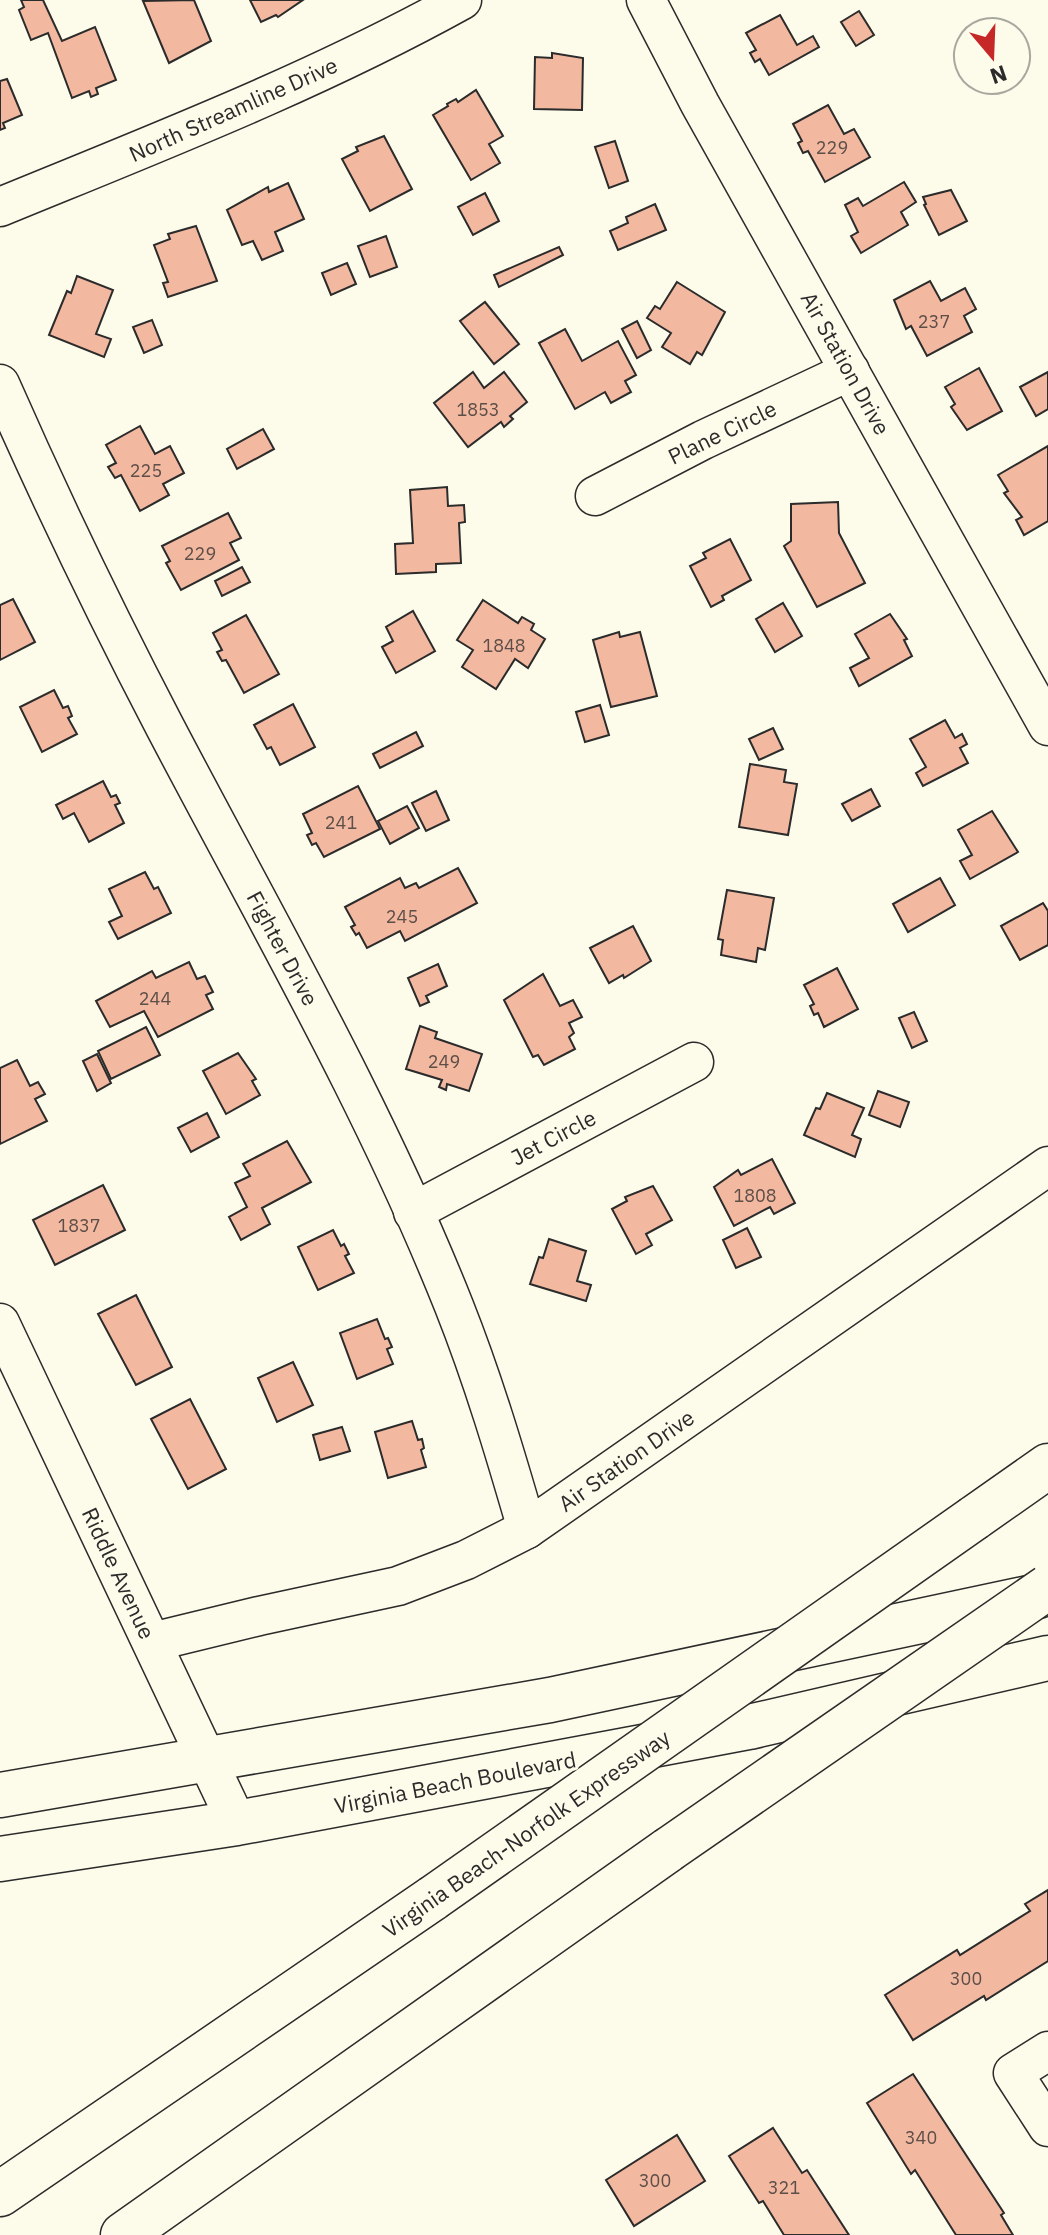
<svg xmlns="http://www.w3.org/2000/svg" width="1048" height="2235" viewBox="0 0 1048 2235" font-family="'IBM Plex Sans',sans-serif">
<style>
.building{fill:#f2b8a0;stroke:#2b2b2b;stroke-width:2}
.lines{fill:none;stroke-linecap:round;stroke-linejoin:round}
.minor-casing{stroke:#2b2b2b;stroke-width:41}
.major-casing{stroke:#2b2b2b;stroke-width:47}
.highway-casing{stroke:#2b2b2b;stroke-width:47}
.minor{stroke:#fdfbea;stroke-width:38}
.major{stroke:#fdfbea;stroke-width:44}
.highway{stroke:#fdfbea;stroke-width:44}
.highway-bridge-casing{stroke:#2b2b2b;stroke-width:47;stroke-linecap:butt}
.highway-bridge{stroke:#fdfbea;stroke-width:44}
.labels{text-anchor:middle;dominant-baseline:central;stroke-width:6;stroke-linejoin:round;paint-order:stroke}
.number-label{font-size:18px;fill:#5d4e48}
.street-label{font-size:22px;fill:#2b2b2b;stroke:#fdfbea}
</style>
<rect width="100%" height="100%" fill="#fdfbea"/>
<!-- building -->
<g class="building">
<polygon points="21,0 43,0 62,41 95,27 116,80 96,88 98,94 91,97 89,91 72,98 48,33 31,40 19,10 24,7"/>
<polygon points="194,0 211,41 169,63 143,1"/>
<polygon points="250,0 303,0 278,17 276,15 261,22"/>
<polygon points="859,11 874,35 856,46 841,22"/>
<polygon points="780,15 797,45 813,36 819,47 769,75 760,59 755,62 750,53 756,50 746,33"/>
<polygon points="552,53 583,58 582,110 534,109 535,57 552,58"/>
<polygon points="7,79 22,115 3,123 5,128 0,130 0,81"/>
<polygon points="476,90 503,136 489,144 500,163 471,180 433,115 448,106 447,104 456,99 458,102"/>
<polygon points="828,105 844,134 854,129 870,157 825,182 808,151 803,153 798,143 802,141 793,124"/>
<polygon points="384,136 412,189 370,211 342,159 358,151 356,147"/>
<polygon points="615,141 628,181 609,188 595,147"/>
<polygon points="904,182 916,202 901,212 908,225 861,253 851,236 858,232 845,205 858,198 863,206"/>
<polygon points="288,183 304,219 275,232 283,251 262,260 253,241 242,245 227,210 268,187 269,192"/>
<polygon points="951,190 967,221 939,235 924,205 926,204 923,197"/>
<polygon points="485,193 499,221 473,235 458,207"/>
<polygon points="655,204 666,230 618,250 610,231 628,223 626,217"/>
<polygon points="196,226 217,281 168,297 163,283 168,282 154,245 170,239 168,234"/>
<polygon points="386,236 397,267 370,277 358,246"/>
<polygon points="559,247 563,255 499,287 494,275"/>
<polygon points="347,263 356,284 331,295 322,273"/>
<polygon points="77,276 113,290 96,334 111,339 104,357 49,335 67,291 71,293"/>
<polygon points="930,281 941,301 965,288 976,309 964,316 972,332 927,356 911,326 906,329 894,300"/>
<polygon points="677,282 725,312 702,355 697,352 690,364 662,347 671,333 647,318 655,306 660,309"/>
<polygon points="485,302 519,344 494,364 460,321"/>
<polygon points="152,320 162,345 144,353 133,327"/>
<polygon points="637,321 651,350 637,358 622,329"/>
<polygon points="565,329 582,361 618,341 636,375 625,381 631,392 611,403 605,392 575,409 539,343"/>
<polygon points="979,368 1002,411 967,430 951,407 955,404 945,387"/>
<polygon points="473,372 484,388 504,372 527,402 510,416 513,419 504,427 501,422 468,447 434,403"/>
<polygon points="1048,372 1048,409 1036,416 1020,387"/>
<polygon points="140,426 155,454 170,446 184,473 163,484 169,495 140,511 121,475 115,478 108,467 116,463 106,445"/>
<polygon points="263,429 274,449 237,469 227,449"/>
<polygon points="1048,446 1048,521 1024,535 1016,520 1022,517 1004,493 1008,491 998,475"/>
<polygon points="447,487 448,506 464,505 465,522 459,523 461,563 436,564 436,572 396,574 395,544 413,543 410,490"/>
<polygon points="838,502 839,533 865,583 817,607 784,546 791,541 791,504"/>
<polygon points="228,513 241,538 230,543 239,560 181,590 166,563 170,561 162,546"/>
<polygon points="730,539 751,580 722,596 724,600 711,607 690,566 706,558 703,553"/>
<polygon points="242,567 250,582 222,596 215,581"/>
<polygon points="13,599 35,642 0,660 0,605"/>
<polygon points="483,600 518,623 522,617 534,624 531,630 545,639 528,668 515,659 496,689 462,667 473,650 457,640"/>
<polygon points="783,603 802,636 775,652 756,619"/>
<polygon points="413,611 435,651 396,673 382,647 393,641 386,627"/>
<polygon points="890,614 907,639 904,640 912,656 859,686 850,668 869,658 855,634"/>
<polygon points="246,615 279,674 244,693 226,660 222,661 217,652 222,650 213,633"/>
<polygon points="619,632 620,637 640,632 657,696 611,707 593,640"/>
<polygon points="54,690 63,708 68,706 72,716 68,718 77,734 42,752 20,707"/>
<polygon points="293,704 315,747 280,765 271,747 267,749 254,725"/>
<polygon points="600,705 609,735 585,742 576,712"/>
<polygon points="945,720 955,738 962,734 967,744 960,748 968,763 923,786 916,773 926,767 910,739"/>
<polygon points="773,728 783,749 759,760 749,739"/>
<polygon points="416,732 423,746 380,768 373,754"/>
<polygon points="750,764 786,770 784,782 797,784 788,835 739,827"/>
<polygon points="103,781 111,797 116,795 120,803 115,805 124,823 89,842 74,813 63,819 56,805"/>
<polygon points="358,786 380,829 324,857 316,843 312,845 307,835 312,833 303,814"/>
<polygon points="871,789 880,806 852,821 842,804"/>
<polygon points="436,791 449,820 426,831 412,803"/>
<polygon points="407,806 419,828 390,844 378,821"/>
<polygon points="992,811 1018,852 970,879 960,861 972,855 958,830"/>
<polygon points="458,868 477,903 405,941 400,931 367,948 359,933 356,935 351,927 355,925 345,907 400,878 405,888 416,883 419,888"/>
<polygon points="145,872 154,889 158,887 171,913 118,939 109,922 122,916 109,889"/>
<polygon points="940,878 955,905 908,932 893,904"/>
<polygon points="727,890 774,898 765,950 758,948 756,962 721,955 723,940 718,939"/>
<polygon points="1043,903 1048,911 1048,945 1020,960 1001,926"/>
<polygon points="633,926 651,961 624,978 623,975 609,983 590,948"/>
<polygon points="189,962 197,979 205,976 213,992 206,995 213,1009 158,1037 144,1011 110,1027 96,1001 152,971 156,978"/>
<polygon points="438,964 447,986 426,996 429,1002 420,1006 408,978"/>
<polygon points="837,968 858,1009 824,1027 818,1013 814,1015 810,1006 814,1004 804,985"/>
<polygon points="543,974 560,1006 573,1000 582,1017 569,1023 574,1033 569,1037 575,1049 544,1065 538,1055 533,1057 504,1000"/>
<polygon points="914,1012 927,1041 912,1048 899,1018"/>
<polygon points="420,1026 437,1032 435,1038 482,1054 469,1091 447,1084 446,1090 439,1087 442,1080 406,1069"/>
<polygon points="146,1027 160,1055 111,1079 98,1051"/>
<polygon points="238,1053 256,1079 252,1081 260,1095 226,1114 203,1071"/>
<polygon points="97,1054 111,1083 97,1091 83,1061"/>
<polygon points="17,1060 30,1086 38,1082 45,1094 35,1099 47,1121 0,1144 0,1068"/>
<polygon points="878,1091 909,1102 900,1127 869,1115"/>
<polygon points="827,1093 864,1108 852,1135 861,1139 855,1157 804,1135 816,1108 820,1109"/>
<polygon points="207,1113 219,1137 191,1152 178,1128"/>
<polygon points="287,1141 311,1182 262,1208 270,1224 241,1240 229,1217 247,1207 235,1183 250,1176 243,1164"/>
<polygon points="772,1159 795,1203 774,1214 770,1207 734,1226 714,1187 738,1170 741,1175"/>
<polygon points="103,1185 125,1230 55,1265 33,1220"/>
<polygon points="653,1186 672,1220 646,1234 652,1245 636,1254 612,1209 627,1201 625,1197"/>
<polygon points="747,1228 761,1257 736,1268 723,1240"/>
<polygon points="333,1230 341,1246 344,1244 349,1254 345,1256 354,1273 318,1290 298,1247"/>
<polygon points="549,1239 586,1251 577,1281 591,1285 586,1301 530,1284 539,1257 543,1258"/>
<polygon points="136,1295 172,1367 136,1385 98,1314"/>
<polygon points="377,1319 385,1339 388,1338 392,1347 387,1349 393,1364 357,1379 340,1333"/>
<polygon points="293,1362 313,1405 277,1422 258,1378"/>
<polygon points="190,1399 226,1469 188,1489 151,1419"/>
<polygon points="412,1421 418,1440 422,1439 424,1448 421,1450 426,1467 388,1478 375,1432"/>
<polygon points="342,1427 350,1451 320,1460 313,1435"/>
<polygon points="1048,1890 1048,1961 986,2000 984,1996 913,2040 885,1995 957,1950 960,1955 1030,1911 1025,1904"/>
<polygon points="913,2074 1004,2213 1001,2215 1013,2235 956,2235 915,2170 911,2174 867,2103"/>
<polygon points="773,2128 802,2173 807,2170 849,2235 784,2235 763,2201 759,2203 729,2156"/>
<polygon points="677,2135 705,2181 634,2226 606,2180"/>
</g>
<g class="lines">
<defs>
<g id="minor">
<polyline points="646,0 700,104 1048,726"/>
<path d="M 0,207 C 156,143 314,82 462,0"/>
<path d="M 0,384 C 51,500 106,614 165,727 C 265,918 374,1105 454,1306 C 483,1379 505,1453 527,1529"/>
<polyline points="595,496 703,440 850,371"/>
<polyline points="413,1212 694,1062"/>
<polyline points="0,1323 237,1823"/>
<polyline points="152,1642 259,1616 398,1586 466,1560 527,1529 1048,1166"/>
<polyline points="1048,2051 1013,2073 1048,2127"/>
</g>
<g id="major">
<polyline points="0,1795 550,1700 1038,1596"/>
<polyline points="0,1859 237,1823 749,1727 1048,1658"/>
</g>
<g id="highway">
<polyline points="974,1518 1048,1466"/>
<polyline points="0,2194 433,1898"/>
<polyline points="123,2235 668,1850"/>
</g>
</defs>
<!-- minor casing -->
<use href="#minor" class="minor-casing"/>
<!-- major casing -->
<use href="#major" class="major-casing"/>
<!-- highway casing -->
<use href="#highway" class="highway-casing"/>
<!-- minor -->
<use href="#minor" class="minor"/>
<!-- major -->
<use href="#major" class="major"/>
<!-- highway -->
<use href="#highway" class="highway"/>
<defs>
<g id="highway-bridge">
<polyline points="668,1850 1048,1587"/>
<polyline points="433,1898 974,1518"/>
</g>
</defs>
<!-- highway-bridge casing -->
<use href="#highway-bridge" class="highway-bridge-casing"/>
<!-- highway-bridge -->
<use href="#highway-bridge" class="highway-bridge"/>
</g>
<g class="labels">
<!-- number labels -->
<g class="number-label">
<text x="832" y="147">229</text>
<text x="934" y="321">237</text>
<text x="478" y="409">1853</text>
<text x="146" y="470">225</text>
<text x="200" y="553">229</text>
<text x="504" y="645">1848</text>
<text x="341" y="822">241</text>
<text x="402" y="916">245</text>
<text x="155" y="998">244</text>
<text x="444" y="1061">249</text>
<text x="755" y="1195">1808</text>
<text x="79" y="1225">1837</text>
<text x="966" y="1978">300</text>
<text x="921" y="2137">340</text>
<text x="655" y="2180">300</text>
<text x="784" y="2187">321</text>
</g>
<!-- street labels -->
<g class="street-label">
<text transform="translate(233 109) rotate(-24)">North Streamline Drive</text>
<text transform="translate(846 363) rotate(61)">Air Station Drive</text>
<text transform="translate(722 432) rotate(-26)">Plane Circle</text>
<text transform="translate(283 948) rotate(62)">Fighter Drive</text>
<text transform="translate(553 1137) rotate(-28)">Jet Circle</text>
<text transform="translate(626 1460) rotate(-35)">Air Station Drive</text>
<text transform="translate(119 1573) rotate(65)">Riddle Avenue</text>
<text transform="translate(455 1782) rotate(-11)">Virginia Beach Boulevard</text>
<text transform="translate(526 1833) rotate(-35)">Virginia Beach-Norfolk Expressway</text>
</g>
</g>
<!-- north arrow -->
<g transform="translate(992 56) rotate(161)"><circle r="38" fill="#fdfbea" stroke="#a9a89e" stroke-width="2"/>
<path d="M0-6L14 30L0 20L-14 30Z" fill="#c62828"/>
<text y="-12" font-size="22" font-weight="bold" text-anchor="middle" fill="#2b2b2b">N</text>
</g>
</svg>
